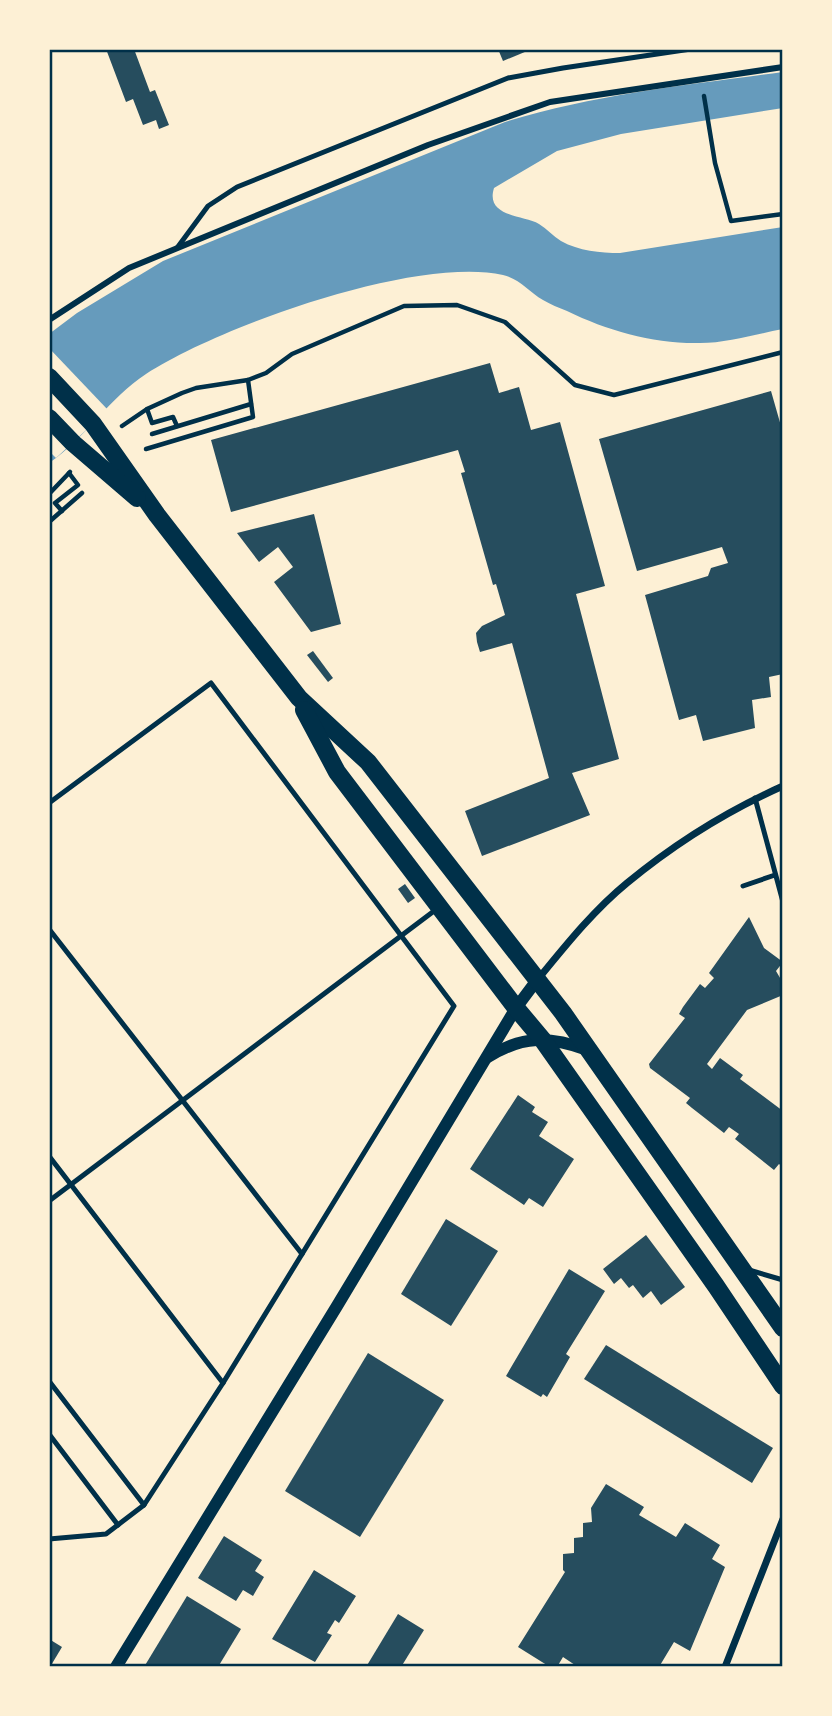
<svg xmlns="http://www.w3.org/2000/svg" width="832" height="1716" viewBox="0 0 832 1716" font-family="'Archivo Narrow',sans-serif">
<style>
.water{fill:#669bbc}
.pier{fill:#fdf0d5}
.building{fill:#264d5e}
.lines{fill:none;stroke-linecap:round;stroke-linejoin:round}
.path{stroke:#003049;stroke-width:4.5}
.service{stroke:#003049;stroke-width:5}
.pedestrian{stroke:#003049;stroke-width:6}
.minor{stroke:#003049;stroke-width:7}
.tertiary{stroke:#003049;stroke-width:12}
.primary{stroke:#003049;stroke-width:18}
.neatline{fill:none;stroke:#003049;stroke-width:2.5}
</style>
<rect width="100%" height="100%" fill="#fdf0d5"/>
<!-- water -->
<path class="water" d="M 783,72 L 783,108 L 621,134 L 557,151 L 494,188 C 485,217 523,215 539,224 C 547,229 553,236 561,241 C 579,251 600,253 620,253 L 783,227 L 783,329 C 756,334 727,343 700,343 C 654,344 608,331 567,311 C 559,308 550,304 543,300 C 529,292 520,279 503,275 C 416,256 220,326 146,374 C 109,398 86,438 49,463 L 49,334 L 77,313 L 163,261 L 505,122 C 596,94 689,85 783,72 Z"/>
<!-- pier -->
<polygon class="pier" points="49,348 108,410 56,458 49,451"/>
<!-- building -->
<g class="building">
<polygon points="106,49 134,49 150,92 155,90 169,125 159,129 156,120 143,125 133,99 126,102"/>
<polygon points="498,49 532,49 503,61"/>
<polygon points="490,363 499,393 519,387 531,430 560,422 605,586 576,594 619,759 572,773 590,815 482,856 465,811 549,778 512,643 480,652 477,642 476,633 482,626 505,615 496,584 493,585 461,473 465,472 458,450 231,512 211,440"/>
<polygon points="771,391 783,433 783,674 769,677 771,697 752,700 755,728 703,741 696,715 679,720 645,595 708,576 711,568 728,563 722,547 637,571 599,439"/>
<polygon points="314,514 341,624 311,632 274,582 293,567 278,547 259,562 237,533"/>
<polygon points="313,651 333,678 328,682 307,655"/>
<polygon points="405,884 415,898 408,903 398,889"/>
<polygon points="749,917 764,948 783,962 776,971 783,983 783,995 747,1010 707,1064 712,1069 720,1058 743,1075 740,1079 783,1111 783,1167 779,1164 774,1170 735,1139 739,1134 729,1127 724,1133 692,1108 686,1103 690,1098 650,1068 649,1064 685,1018 679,1014 683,1007 700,984 705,988 714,978 709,973"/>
<polygon points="518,1095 535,1107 532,1112 548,1122 539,1136 574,1159 543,1207 529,1198 524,1205 470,1169"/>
<polygon points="446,1219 498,1251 451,1326 401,1294"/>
<polygon points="646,1235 685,1287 661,1305 651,1291 643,1298 633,1285 629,1288 621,1278 614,1284 603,1269"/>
<polygon points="569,1269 605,1291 566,1354 570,1357 547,1397 543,1394 541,1397 506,1376"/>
<polygon points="606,1345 773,1448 752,1483 584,1379"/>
<polygon points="368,1353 444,1400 360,1537 285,1491"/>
<polygon points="606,1484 644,1507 639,1515 676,1537 685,1523 720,1545 712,1559 725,1567 690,1651 674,1642 659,1667 578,1667 563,1657 557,1667 550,1667 518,1647 565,1572 563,1570 563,1554 574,1553 574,1538 583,1537 583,1523 592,1522 591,1508"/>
<polygon points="224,1536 262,1560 255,1571 264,1577 253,1596 243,1590 236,1601 198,1578"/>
<polygon points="314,1570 356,1596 339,1623 335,1620 327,1633 332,1635 315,1662 272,1639"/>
<polygon points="187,1596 241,1629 218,1667 144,1667"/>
<polygon points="398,1614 424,1630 401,1667 366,1667"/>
<polygon points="49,1639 62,1647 50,1667 49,1667"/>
</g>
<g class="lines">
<!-- path -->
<g class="path">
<polyline points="704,96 715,163 731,221 783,214"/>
<polyline points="147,409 152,423 173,417 177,426"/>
<polyline points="122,426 147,409 182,393 196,388 248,380 266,373 292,354 404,306 457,305 505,322 575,385 614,395 783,352"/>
<polyline points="152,434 251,404"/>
<polyline points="146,449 253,417 248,380"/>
<polyline points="49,494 70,472"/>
<polyline points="62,511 55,503 78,485 69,473"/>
<polyline points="49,522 82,493"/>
</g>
<!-- service -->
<g class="service">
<polyline points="177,248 208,206 237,187 508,78 563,68 691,49"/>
<polyline points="755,798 783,902"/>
<polyline points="49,803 211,683 454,1006 223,1383 144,1505 106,1534 49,1539"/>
<polyline points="743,886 775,875"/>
<polyline points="49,929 302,1254"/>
<polyline points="49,1156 223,1383"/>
<polyline points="49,1201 438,908"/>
<polyline points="749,1270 783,1280"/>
<polyline points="49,1381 144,1505"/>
<polyline points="49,1434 118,1525"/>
</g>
<!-- pedestrian -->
<polyline class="pedestrian" points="49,320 129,268 428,145 550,102 783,67"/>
<!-- minor -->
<g class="minor">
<path d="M 539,978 C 566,945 594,910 627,883 C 673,845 729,810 783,786"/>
<polyline points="725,1667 783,1519"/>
</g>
<!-- tertiary -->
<g class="tertiary">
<path d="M 488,1057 C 523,1035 550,1036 588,1050"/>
<polyline points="116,1667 337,1306 516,1008 537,980"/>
</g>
<!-- primary -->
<g class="primary">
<polyline points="49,377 93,424 157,515 299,698 368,762 563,1013 783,1328"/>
<polyline points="49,418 73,443 137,498"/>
<polyline points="304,710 337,772 516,1008 542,1039 716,1286 783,1386"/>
</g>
</g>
<!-- border -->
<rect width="832" height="1716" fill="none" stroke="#fdf0d5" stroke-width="102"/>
<rect x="51" y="51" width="730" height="1614" class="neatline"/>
</svg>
